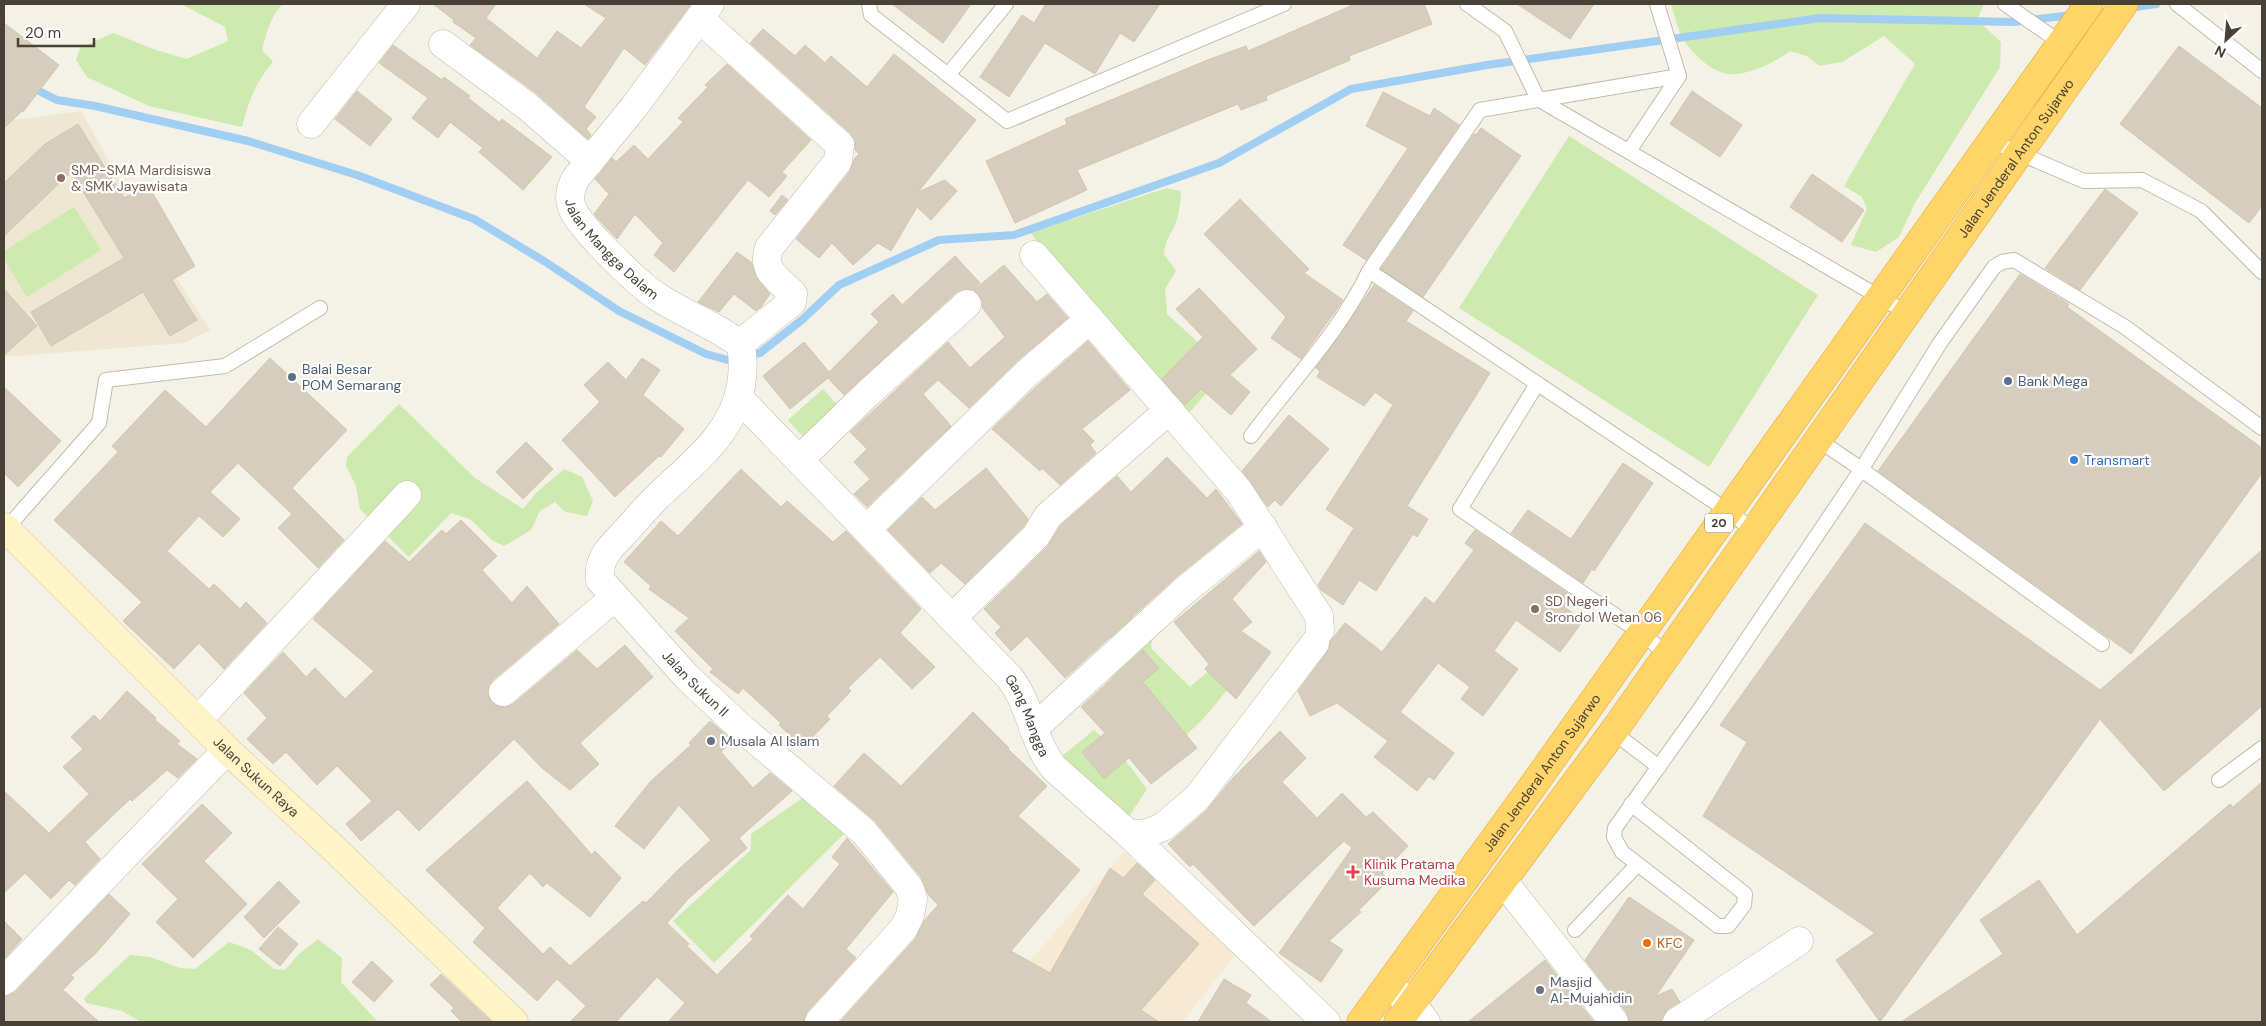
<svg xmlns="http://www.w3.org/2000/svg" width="2266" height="1026" viewBox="0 0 2266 1026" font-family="'DM Sans',sans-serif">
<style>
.commercial{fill:#f7e9d2}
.education{fill:#eee7d1}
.green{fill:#cdeaaf}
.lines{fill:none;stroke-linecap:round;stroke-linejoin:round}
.stream{stroke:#a1cef3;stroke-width:8}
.building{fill:#d6cdbc;stroke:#d2c6af}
.lane-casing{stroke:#c3bcac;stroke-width:16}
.street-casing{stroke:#c3bcac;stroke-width:29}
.secondary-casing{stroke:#d6c896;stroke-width:29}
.highway-casing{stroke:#e4aa32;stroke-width:29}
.lane{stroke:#fff;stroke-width:14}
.street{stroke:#fff;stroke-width:28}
.secondary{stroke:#fff4c7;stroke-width:28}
.highway{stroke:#ffd468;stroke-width:28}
.education-dot{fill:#8d6e63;stroke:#fff;stroke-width:2}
.service-dot{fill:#5c6f8a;stroke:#fff;stroke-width:2}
.shop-dot{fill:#3f7fe0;stroke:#fff;stroke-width:2}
.worship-dot{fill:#6b7280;stroke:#fff;stroke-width:2}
.health-dot{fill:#e0444e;stroke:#fff;stroke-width:2}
.food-dot{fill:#e8710a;stroke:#fff;stroke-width:2}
.labels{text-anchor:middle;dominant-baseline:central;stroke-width:4.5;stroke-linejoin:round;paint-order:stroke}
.shield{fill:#fff;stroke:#7f7b72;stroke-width:1}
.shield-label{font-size:12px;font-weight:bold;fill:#484236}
.street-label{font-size:14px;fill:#484236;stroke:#fff}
.education-label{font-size:14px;fill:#785e54;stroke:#fff;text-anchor:start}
.service-label{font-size:14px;fill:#4e5e75;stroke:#fff;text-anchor:start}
.shop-label{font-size:14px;fill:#366cbe;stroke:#fff;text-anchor:start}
.worship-label{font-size:14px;fill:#5b616d;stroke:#fff;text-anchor:start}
.health-label{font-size:14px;fill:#be3a42;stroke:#fff;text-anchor:start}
.food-label{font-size:14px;fill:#c56008;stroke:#fff;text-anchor:start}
</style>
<rect width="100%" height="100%" fill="#f4f1e7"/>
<!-- commercial -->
<polygon class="commercial" points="1124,852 1238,952 1182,1022 1078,1022 1083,1017 1028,964"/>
<!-- education -->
<polygon class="education" points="4,109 16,120 81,111 163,258 210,330 184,343 4,357"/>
<!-- green -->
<g class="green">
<path d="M 181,4 L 283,4 C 271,15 266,34 262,50 L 273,62 C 256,81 248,103 242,127 L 149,106 L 87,77 L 76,60 L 80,48 L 113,33 L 156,50 L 187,59 L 228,41 L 225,27 Z"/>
<path d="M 1671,4 L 1984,4 L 1977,20 L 2001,42 L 2000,67 L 1915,203 L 1899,237 L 1876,252 L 1851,245 L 1867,209 L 1862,197 L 1844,186 L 1915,64 L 1884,36 L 1842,62 L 1819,66 L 1807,56 L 1790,51 C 1776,62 1747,76 1729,74 C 1710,72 1688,50 1680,33 C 1676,24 1674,13 1671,4 Z"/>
<polygon points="1569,136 1818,295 1709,467 1459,308"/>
<path d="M 1166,188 L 1181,191 C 1180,205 1179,219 1172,231 C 1167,240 1165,243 1164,254 L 1176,271 L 1165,289 L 1167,314 L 1227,369 L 1176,428 L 1094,324 L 1031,233 Z"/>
<polygon points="74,207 101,250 27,297 4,259 4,251"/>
<polygon points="823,389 841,409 806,440 788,420"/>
<polygon points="399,404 475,478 523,509 536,493 564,469 582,477 593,501 587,516 565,512 555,502 540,511 531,530 504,546 492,540 470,519 451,513 409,557 360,509 356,486 346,466 347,457"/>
<path d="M 1124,610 L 1154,637 L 1151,644 L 1152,649 L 1190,687 L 1212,668 L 1230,685 C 1213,710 1192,732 1168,750 L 1110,677 L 1112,640 L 1100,627 Z"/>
<polygon points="1094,730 1119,752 1147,789 1126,821 1056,761"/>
<polygon points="807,795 844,834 714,963 673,921 751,850 751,834"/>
<polygon points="318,939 342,958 341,982 378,1022 141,1022 122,1011 86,1003 84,998 130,955 150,957 180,968 195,969 229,942 251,950 274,969 285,970 298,955"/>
</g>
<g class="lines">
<!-- stream -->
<g class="stream">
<polyline points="2129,8 2156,4"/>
<polyline points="31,87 57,100 95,106 248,141 357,175 474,219 544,261 619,311 706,354 728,360 760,353 803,319 839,285 939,240 1014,235 1219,163 1351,89 1487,65 1820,18 2014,22 2072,15"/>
</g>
</g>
<!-- building -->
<g class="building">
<polygon points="433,4 496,4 486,18 537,58 557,31 581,48 606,18 584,4 691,4 645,65 624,48 584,107 596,117 586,129 591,135 588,139 536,93 470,45 476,38 453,22 454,20"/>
<polygon points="892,4 971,4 943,43"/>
<polygon points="1046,4 1160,4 1134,42 1120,33 1095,74 1045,43 1009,97 980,77 1022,15 1034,23"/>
<polygon points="1355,4 1424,4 1432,24 1349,56 1350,60 1266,96 1267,100 1241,110 1238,104 1077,170 1087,190 1015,223 986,161 1067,124 1065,119 1210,59 1246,46 1248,51"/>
<polygon points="1517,4 1594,4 1570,39"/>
<polygon points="4,23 59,65 23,112 22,111 4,128"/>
<polygon points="763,29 795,56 805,45 825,63 831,56 867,87 894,54 976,120 918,192 945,180 957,191 931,220 917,207 891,251 878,243 853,265 832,243 819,258 796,239 850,171 854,159 859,154 855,150 855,140 850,133 750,43"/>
<polygon points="393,45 442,80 444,77 470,96 468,98 499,122 502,119 552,157 523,190 479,152 483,148 450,122 438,138 412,118 428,98 379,63"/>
<polygon points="2179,46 2262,108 2262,206 2249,223 2120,124"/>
<polygon points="727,64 811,140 782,172 787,176 769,197 748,180 674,272 654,255 663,243 635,214 617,239 600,221 594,214 609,194 595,179 612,158 616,162 634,145 648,159 683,122 678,118 708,87 705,85"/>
<polygon points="357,91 392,119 370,146 335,119"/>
<polygon points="1692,91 1742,125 1720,157 1670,124"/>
<polygon points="1383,92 1430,116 1434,108 1459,125 1366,260 1343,245 1408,148 1366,126"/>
<polygon points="78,124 124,198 148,185 195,266 172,280 197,320 170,336 143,292 51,346 31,312 124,258 71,172 4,236 4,183 45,144"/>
<polygon points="1481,128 1521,156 1423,297 1381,269 1474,134 1476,135"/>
<polygon points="1812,174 1864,210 1842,242 1790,207"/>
<polygon points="2105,189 2138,213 2080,290 2045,268"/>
<polygon points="782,195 788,200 775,215 770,211"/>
<polygon points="1240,199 1309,269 1304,273 1343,300 1301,359 1271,338 1286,317 1204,234"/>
<polygon points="737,252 752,263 756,277 770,294 761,307 756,311 734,294 719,312 698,302"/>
<polygon points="955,256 980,283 973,290 964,289 957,292 844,395 828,378 790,409 763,376 804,342 829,372 879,322 871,314 893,294 902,305"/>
<polygon points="1004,265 1037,302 1047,294 1068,318 1016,362 969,408 938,380 923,394 951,426 867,507 854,494 870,479 854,462 867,449 850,432 948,342 970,368 1005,337 982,307 982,300 974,290"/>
<polygon points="2020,274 2069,304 2067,307 2262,448 2262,473 2131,654 1878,471"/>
<polygon points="1374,285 1413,311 1406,321 1490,373 1407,506 1428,519 1417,537 1413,534 1376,591 1359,580 1343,605 1321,590 1318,585 1354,528 1326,509 1393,405 1375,392 1364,406 1317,377 1320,371 1316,368"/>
<polygon points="1199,288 1257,349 1230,375 1250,392 1231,415 1201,389 1185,405 1162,379 1203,337 1176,309"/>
<polygon points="4,289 37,326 4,355"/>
<polygon points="1088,341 1130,390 1082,429 1094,441 1090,445 1096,453 1060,485 1042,468 1040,471 992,429 1038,385"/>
<polygon points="270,358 347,430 292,488 344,540 318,568 278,528 292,514 238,463 210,492 240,519 223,537 199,516 167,551 209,589 214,584 240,609 246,602 267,623 224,669 199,643 174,669 123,621 142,602 54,520 118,452 112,446 165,390 206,427"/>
<polygon points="642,358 660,370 643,395 684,429 661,457 659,456 615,497 562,440 600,402 584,385 608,362 626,380"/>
<polygon points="4,387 61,441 18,487 4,473"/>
<polygon points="1289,415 1329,449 1281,506 1275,500 1268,507 1242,471"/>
<polygon points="526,442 553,469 523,499 496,472"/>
<polygon points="1167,457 1207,498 1216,489 1242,524 1174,579 1065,678 1027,636 1011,651 995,633 1001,627 984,609 1047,547 1060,526 1117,476 1131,492"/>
<polygon points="1623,463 1653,483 1594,571 1592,569 1583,583 1511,533 1528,510 1571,539"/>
<polygon points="986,468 1028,519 1024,526 965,584 941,563 930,573 888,530 922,497 935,510"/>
<polygon points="741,469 781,507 787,501 833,542 846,531 921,609 900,633 935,667 912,689 880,657 848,688 851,691 827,716 830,719 803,747 779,725 781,723 743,688 738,694 710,672 713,669 675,631 689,618 649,589 651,586 624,562 661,521 678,536"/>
<polygon points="461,520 497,556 482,570 512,603 527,586 559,624 493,680 489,686 488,694 491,702 497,706 505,707 513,704 577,650 597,669 625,645 653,677 580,743 599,764 570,790 542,768 514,739 419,831 398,809 361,841 346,824 372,801 337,766 317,785 286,752 273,764 247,739 267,718 244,693 283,652 306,677 315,668 345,699 374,671 313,619 385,541 409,562 442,530 446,534"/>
<polygon points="1865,523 2100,690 2262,550 2262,706 2164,791 2100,719 1880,1022 1836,960 1875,933 1703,816 1747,742 1720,725"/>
<polygon points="1475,530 1573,597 1566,608 1583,621 1560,652 1516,620 1494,651 1518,669 1483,716 1461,699 1470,687 1438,663 1400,712 1454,753 1434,780 1429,776 1417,791 1374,757 1388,741 1337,703 1310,716 1298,691 1327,652 1330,642 1345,623 1382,652 1425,597 1434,604 1474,550 1465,543"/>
<polygon points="1259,551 1266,562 1232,599 1252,622 1241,631 1271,652 1236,699 1205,669 1209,664 1174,622"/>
<polygon points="1143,650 1159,668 1143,682 1197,748 1151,784 1129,758 1104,779 1082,752 1105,733 1081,707"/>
<polygon points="127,691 156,718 155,720 180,741 177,744 197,759 178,778 167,770 132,801 130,799 85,842 100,859 75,885 69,880 51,899 25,873 4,893 4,791 49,833 89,794 63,767 83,749 71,737 94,715 100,721"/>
<polygon points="973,712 1009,748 1008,749 1047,786 1018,816 1080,870 1011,951 1050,973 1110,868 1123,878 1137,863 1155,880 1142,894 1199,944 1141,1010 1159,1022 840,1022 916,938 924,921 938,905 928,894 921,877 876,822 834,786 864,753 901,786"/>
<polygon points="710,721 732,740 721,752 753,788 770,773 792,791 739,838 747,848 689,898 667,923 689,944 687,946 717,975 753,939 750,936 788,895 803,909 840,864 832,857 847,838 893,892 846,949 856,958 807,1012 804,1022 668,1022 685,1003 657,977 616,1022 570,1022 586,1006 557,979 537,1001 473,942 485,928 426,870 527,781 592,855 595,851 621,878 590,917 547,883 543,887 530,873 497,908 543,954 550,947 570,966 643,901 646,903 678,870 711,840 679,805 644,849 615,826 650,782 691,745 689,743"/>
<polygon points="1280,731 1306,758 1282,782 1317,818 1342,793 1366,817 1373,812 1408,846 1382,873 1389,880 1359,910 1361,912 1329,941 1343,950 1321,982 1279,953 1352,848 1344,841 1254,926 1193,864 1190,867 1168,844 1207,810 1231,780"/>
<polygon points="2262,782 2262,1022 1901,1022 2003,954 1980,920 2039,880 2077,935 2230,804 2233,807"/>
<polygon points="202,804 232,833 204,861 247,904 193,958 156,922 178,899 142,864"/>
<polygon points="279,881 300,902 264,938 244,917"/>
<polygon points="109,894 130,914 95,954 71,975 74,978 63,990 99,1022 4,1022 4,996 15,992"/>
<polygon points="1629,897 1694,940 1656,996 1672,989 1680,1002 1668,1009 1660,1022 1629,1022 1626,1012 1585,960"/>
<polygon points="4,921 22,939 4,959"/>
<polygon points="278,927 298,944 280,966 259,949"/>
<polygon points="1545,960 1594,1022 1468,1022"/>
<polygon points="372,961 393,981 374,1002 352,982"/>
<polygon points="441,974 492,1022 462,1022 451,1011 454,1008 430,985"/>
<polygon points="1224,979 1251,995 1246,1003 1272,1022 1198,1022"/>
</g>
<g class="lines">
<defs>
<g id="lane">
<polyline points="869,4 871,15 1007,121 1284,4"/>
<polyline points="1467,4 1505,31 1538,99 1907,313"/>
<polyline points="1657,4 1679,76"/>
<polyline points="2005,4 2061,43"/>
<polyline points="2177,4 2262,71"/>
<polyline points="948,75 1006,4"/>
<polyline points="1991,141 2084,181 2142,180 2201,211 2262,272"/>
<polyline points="1629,151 1679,76"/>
<polyline points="1369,271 1728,511 1754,531"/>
<polyline points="1537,384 1460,509 1641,633 1667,654"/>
<path d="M 1251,436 C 1291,382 1340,332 1369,271 L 1480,110 L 1679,76"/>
<polyline points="1818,440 1851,462 2102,644"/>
<polyline points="6,529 99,423 106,380 225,366 320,308"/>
<polyline points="1613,732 1659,767"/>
<polyline points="2219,780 2262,748"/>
<polyline points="1631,804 1745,894 1744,905 1728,926 1718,926 1622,852 1614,837 1615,828 1702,706 1861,470 1940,343 1994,267 2002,262 2014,260 2125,327 2262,428"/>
<polyline points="1575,930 1637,865"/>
</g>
<g id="street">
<path id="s1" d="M 710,4 L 634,107 L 576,178 C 570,188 568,199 573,210 C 583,231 638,284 658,297 C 685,315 714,324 740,344 C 744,357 743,372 741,386 C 732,436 690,465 656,498 C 645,509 635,521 625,532 C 611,547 597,558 600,580 L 687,677 L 738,725 L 864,832 L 909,887 L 913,899 L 910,915 L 904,928 L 819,1022"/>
<path d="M 700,19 L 840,145 L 838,161 L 769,248 C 761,271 778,279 793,294 L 792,302 L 740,344"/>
<polyline points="443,44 527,106 590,161"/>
<polyline points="311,124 406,4"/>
<polyline points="1034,255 1239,491 1319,616 1320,630"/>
<path id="s2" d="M 739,398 L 1009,677 C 1031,704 1032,741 1054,768 L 1130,835 L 1326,1022"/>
<polyline points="800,459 867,394 967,304"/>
<polyline points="867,529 1027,373 1090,319"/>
<polyline points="952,618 1036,536 1048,516 1169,410"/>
<polyline points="503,692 615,597"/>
<polyline points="199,719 407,495"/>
<polyline points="1033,729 1184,591 1263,527"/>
<polyline points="1130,835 1147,833 1163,827 1197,798 1315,643"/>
<polyline points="1503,881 1614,1022"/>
<polyline points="4,981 227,750"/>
<polyline points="1389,986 1412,1004 1426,1022"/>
<polyline points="1677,1022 1799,941"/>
</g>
<g id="secondary">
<path id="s3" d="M 4,527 L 227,750 L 328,843 L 514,1022"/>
</g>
<g id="highway">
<path id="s4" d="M 1361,1022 L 1532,787 L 2089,4"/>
<path id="s5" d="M 1398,1022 L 1613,732 L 2124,4"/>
</g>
</defs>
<!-- lane casing -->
<use href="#lane" class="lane-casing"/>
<!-- street casing -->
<use href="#street" class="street-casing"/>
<!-- secondary casing -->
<use href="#secondary" class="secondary-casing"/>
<!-- highway casing -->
<use href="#highway" class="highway-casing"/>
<!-- lane -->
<use href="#lane" class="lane"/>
<!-- street -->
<use href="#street" class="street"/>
<!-- secondary -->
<use href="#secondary" class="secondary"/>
<!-- highway -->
<use href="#highway" class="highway"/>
</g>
<!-- markers -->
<g class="education-dot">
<circle cx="61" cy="178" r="5"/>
<circle cx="1535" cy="609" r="5"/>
</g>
<g class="service-dot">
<circle cx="292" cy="377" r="5"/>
<circle cx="2008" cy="381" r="5"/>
</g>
<circle class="shop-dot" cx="2074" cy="460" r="5"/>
<g class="worship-dot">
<circle cx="711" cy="741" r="5"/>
<circle cx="1540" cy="990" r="5"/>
</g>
<path class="health-dot" d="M1350.5 864.5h5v5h5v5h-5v5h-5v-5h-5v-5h5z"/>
<circle class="food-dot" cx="1647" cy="943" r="5"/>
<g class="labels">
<!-- shield labels -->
<rect class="shield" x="1705" y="513.5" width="28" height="19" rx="4"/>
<g class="shield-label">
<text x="1719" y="523">20</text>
</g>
<!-- street labels -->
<g class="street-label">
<text stroke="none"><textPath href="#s5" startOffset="1062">Jalan Jenderal Anton Sujarwo</textPath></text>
<text stroke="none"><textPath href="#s1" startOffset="308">Jalan Mangga Dalam</textPath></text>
<text stroke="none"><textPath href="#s1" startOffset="899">Jalan Sukun II</textPath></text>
<text stroke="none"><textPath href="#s2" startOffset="431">Gang Mangga</textPath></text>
<text stroke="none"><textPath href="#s4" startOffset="308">Jalan Jenderal Anton Sujarwo</textPath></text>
<text stroke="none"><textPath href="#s3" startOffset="355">Jalan Sukun Raya</textPath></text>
</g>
<!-- education labels -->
<g class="education-label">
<text x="71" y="170">SMP-SMA Mardisiswa<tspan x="71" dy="16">&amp; SMK Jayawisata</tspan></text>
<text x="1545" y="601">SD Negeri<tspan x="1545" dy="16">Srondol Wetan 06</tspan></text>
</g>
<!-- service labels -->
<g class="service-label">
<text x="302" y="369">Balai Besar<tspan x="302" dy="16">POM Semarang</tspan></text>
<text x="2018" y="381">Bank Mega</text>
</g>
<!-- shop labels -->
<g class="shop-label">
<text x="2084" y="460">Transmart</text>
</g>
<!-- worship labels -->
<g class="worship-label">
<text x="721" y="741">Musala Al Islam</text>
<text x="1550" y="982">Masjid<tspan x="1550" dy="16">Al-Mujahidin</tspan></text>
</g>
<!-- health labels -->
<g class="health-label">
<text x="1364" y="864">Klinik Pratama<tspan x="1364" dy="16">Kusuma Medika</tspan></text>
</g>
<!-- food labels -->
<g class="food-label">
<text x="1657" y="943">KFC</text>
</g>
</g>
<!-- border -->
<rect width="2266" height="1026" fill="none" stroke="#484236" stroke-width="10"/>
<!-- north arrow -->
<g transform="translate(2226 40) rotate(206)" stroke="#ffffff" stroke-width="4" paint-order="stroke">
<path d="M0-4L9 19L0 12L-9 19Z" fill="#484236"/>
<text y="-8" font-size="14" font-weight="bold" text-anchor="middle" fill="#484236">N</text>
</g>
<!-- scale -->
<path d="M18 38v8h76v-8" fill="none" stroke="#484236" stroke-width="2.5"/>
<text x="25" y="38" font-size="15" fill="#484236" stroke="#ffffff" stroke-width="4" paint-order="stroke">20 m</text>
</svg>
